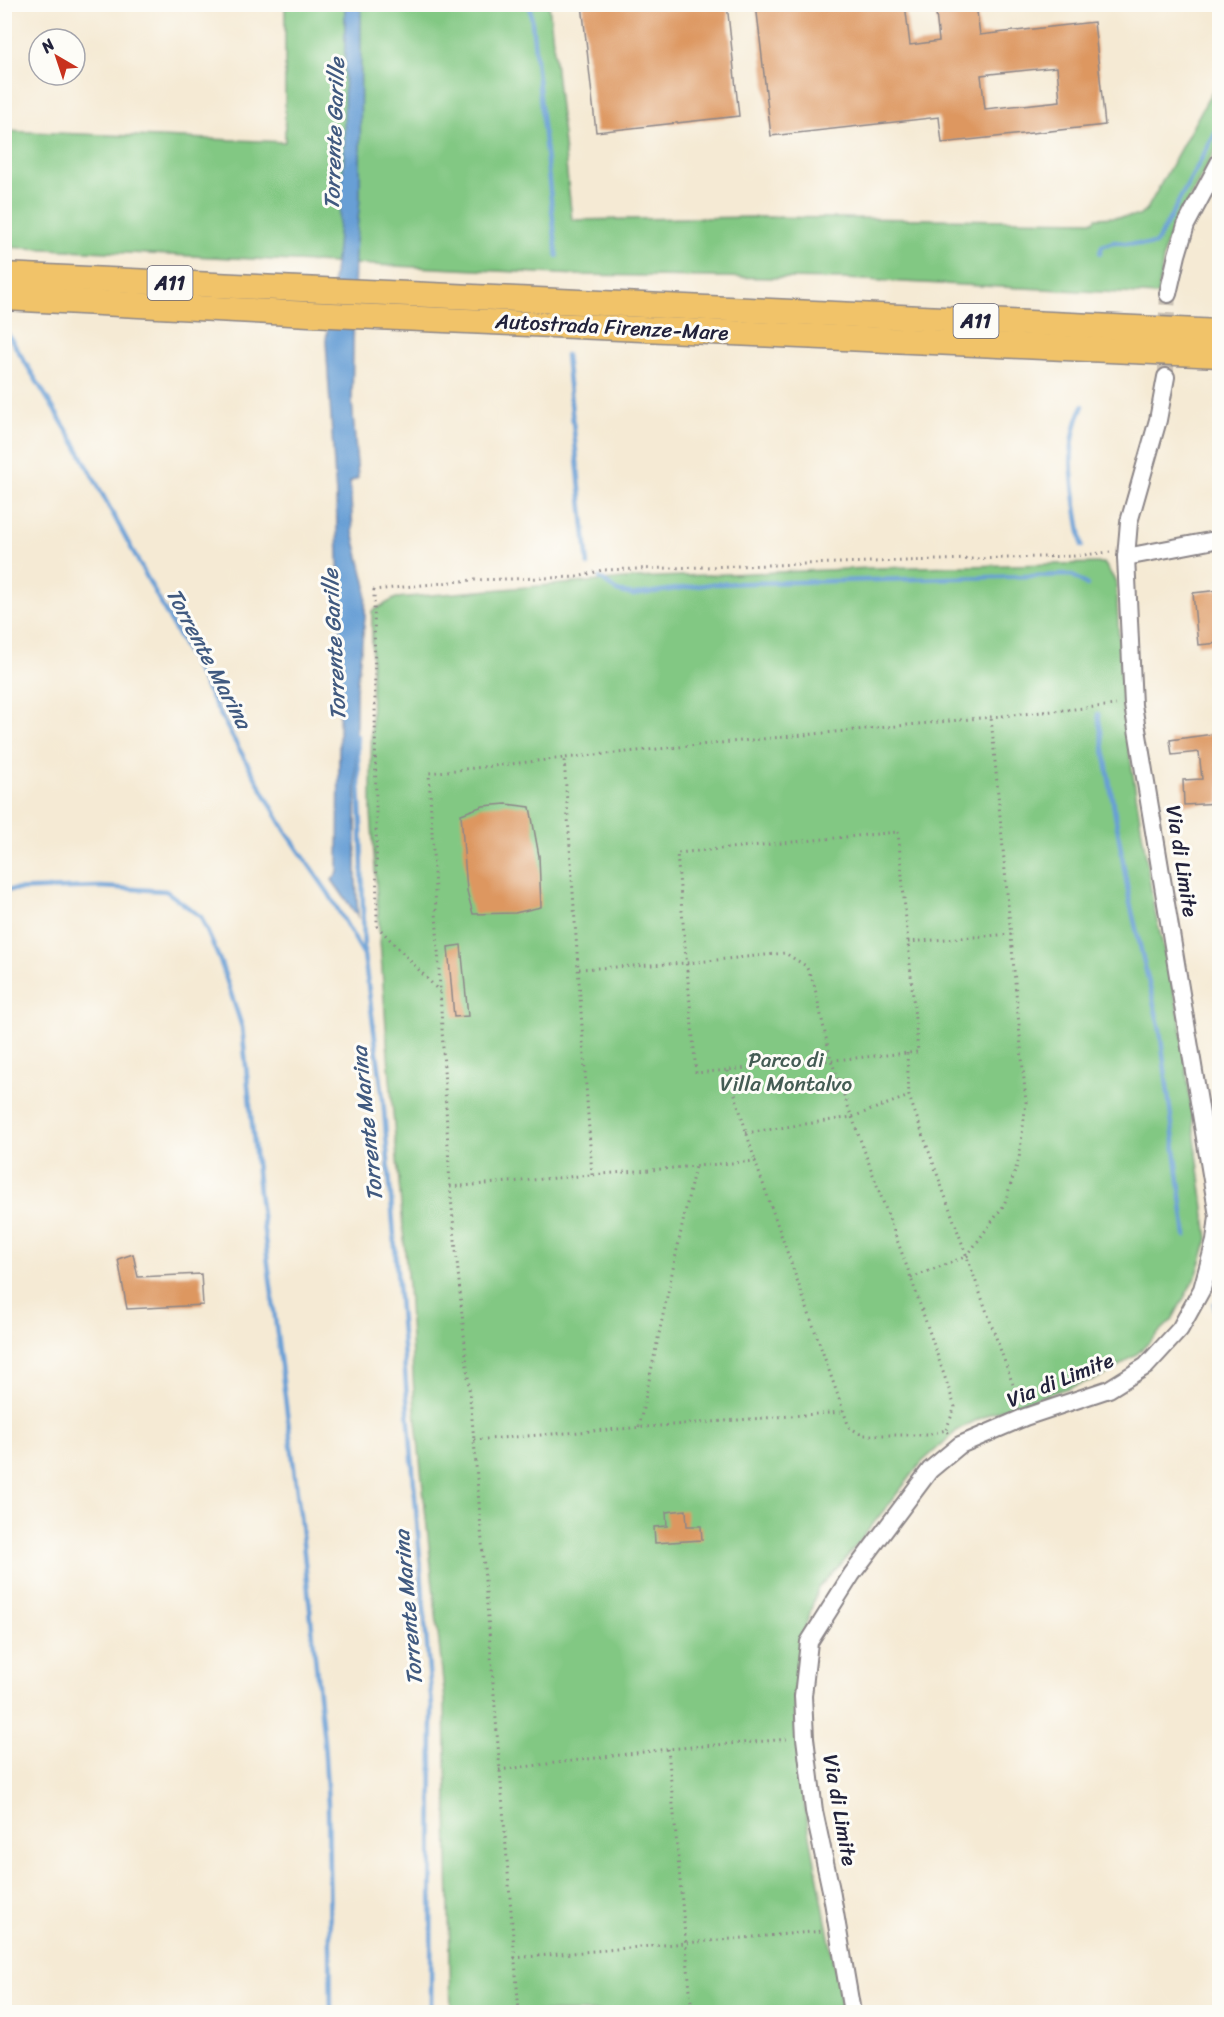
<svg xmlns="http://www.w3.org/2000/svg" width="1224" height="2017" viewBox="0 0 1224 2017" font-family="Sriracha,sans-serif">
<style>
.green{fill:#82c883;stroke:#52755f;stroke-width:1.5}
.water{fill:#679fd5;stroke:#446088;stroke-width:1.5}
.lines{fill:none;stroke-linecap:round;stroke-linejoin:round}
.stream{stroke:#679fd5;stroke-width:4.5}
.building{fill:#dd9761;fill-rule:evenodd}
.minor-tunnel{stroke:#cbc2b5;stroke-width:16;stroke-dasharray:16 8;stroke-linecap:butt}
.minor-casing{stroke:#8c8688;stroke-width:20}
.highway-casing{stroke:#8c8688;stroke-width:27}
.path{stroke:#8c8688;stroke-width:3;stroke-dasharray:1.5 4.5;stroke-linecap:butt}
.minor{stroke:#fff;stroke-width:16}
.highway{stroke:#f1c369;stroke-width:24}
.labels{text-anchor:middle;dominant-baseline:central;stroke-width:6;stroke-linejoin:round;paint-order:stroke}
.shield{fill:#fdfcf7;stroke:#646373;stroke-width:1.5}
.shield-label{font-size:20px;font-weight:bold;fill:#22223b}
.street-label{font-size:21px;fill:#22223b;stroke:#fdfcf7}
.park-label{font-size:21px;fill:#445c54;stroke:#fdfcf7}
.water-label{font-size:22px;font-style:italic;fill:#415a80;stroke:#fdfcf7}
</style>
<rect width="100%" height="100%" fill="#fdfcf7"/>
<filter id="ink" filterUnits="userSpaceOnUse"><feTurbulence type="fractalNoise" baseFrequency=".0167" numOctaves="2"/><feDisplacementMap in="SourceGraphic" scale="12" xChannelSelector="R" yChannelSelector="G"/><feConvolveMatrix kernelMatrix="1 2 1 2 8 2 1 2 1" color-interpolation-filters="sRGB"/></filter>
<filter id="wash" filterUnits="userSpaceOnUse"><feTurbulence type="fractalNoise" baseFrequency=".008" numOctaves="4" result="noise"/><feDisplacementMap in="SourceGraphic" scale="24" xChannelSelector="R" yChannelSelector="G"/><feGaussianBlur stdDeviation="1.35" result="paint"/><feColorMatrix in="noise" values="0 0 0 0 0 0 0 0 0 0 0 0 0 0 0 0 0 1.4 0 .05"/><feComposite in="paint" operator="in"/></filter>
<g filter="url(#wash)">
<rect width="100%" height="100%" fill="#f5ead4"/>
<!-- green -->
<g class="green">
<polygon points="285,5 549,5 572,220 755,217 1094,221 1096,218 1139,216 1147,209 1220,77 1219,143 1165,245 1158,295 845,279 579,275 5,247 4,131 285,142"/>
<polygon points="1104,563 1116,582 1122,705 1154,908 1179,1013 1208,1239 1197,1274 1172,1320 1137,1354 1104,1376 991,1413 959,1429 922,1462 843,1562 818,1588 801,1640 794,1695 798,1750 805,1809 843,2012 451,2012 445,1701 415,1411 408,1286 388,1055 371,812 372,611 396,598 636,578 872,568"/>
</g>
<!-- water -->
<polygon class="water" points="361,4 360,200 355,251 352,401 358,478 350,482 353,532 366,586 365,618 356,690 356,878 358,917 332,880 338,873 340,619 336,496 326,341 337,248 344,158 345,5"/>
<g class="lines">
<!-- stream -->
<g class="stream">
<polyline points="530,4 557,256"/>
<polyline points="1100,253 1102,246 1113,242 1149,245 1155,244 1158,240 1220,124"/>
<polyline points="4,328 76,445 233,738 285,830 329,894 364,955 383,1098 432,1708 431,2012"/>
<polyline points="566,355 588,565"/>
<path d="M 1082,546 C 1076,500 1061,449 1083,406"/>
<polyline points="600,578 617,591 633,595 711,584 1072,575 1087,585"/>
<polyline points="1098,714 1130,903 1160,1030 1186,1236"/>
<polyline points="357,736 361,827 364,952"/>
<polyline points="4,890 101,887 166,891 201,917 221,963 242,1027 259,1192 300,1515 324,1741 328,1804 331,2012"/>
<polyline points="1214,1304 1220,1330"/>
</g>
</g>
<g id="blocks">
<!-- building -->
<g class="building">
<polygon points="582,4 727,4 739,116 596,132"/>
<path d="M 756,4 L 905,4 L 910,45 L 939,41 L 935,4 L 976,4 L 980,35 L 1094,22 L 1105,125 L 942,143 L 939,117 L 771,136 ZM 1057,67 L 1060,101 L 985,109 L 981,75 Z"/>
<polygon points="1220,590 1220,643 1198,645 1193,593"/>
<polygon points="1213,734 1220,782 1220,803 1184,805 1183,780 1202,779 1199,752 1172,755 1170,740"/>
<polygon points="506,804 530,807 539,856 541,907 515,913 473,914 467,891 461,814 483,806"/>
<polygon points="461,945 468,1016 454,1017 448,947"/>
<polygon points="133,1254 138,1277 201,1274 203,1305 127,1309 118,1259"/>
<polygon points="686,1510 687,1526 701,1526 702,1540 655,1543 654,1527 667,1526 666,1512"/>
</g>
</g>
</g>
<g filter="url(#ink)">
<use href="#blocks" fill-opacity="0" stroke="#8c8688" stroke-width="1.5"/>
<g class="lines">
<!-- minor-tunnel -->
<polyline class="minor-tunnel" points="1166,377 1166,330 1168,294"/>
<defs>
<g id="minor">
<polyline points="1168,294 1177,255 1186,225 1220,161"/>
<polyline points="1126,557 1220,539"/>
<polyline points="852,2012 831,1890 814,1811 805,1738 803,1696 809,1642 852,1574 930,1470 960,1445 1025,1417 1109,1389 1146,1366 1180,1329 1202,1289 1215,1241 1218,1216 1133,705 1126,557 1129,522 1158,420 1166,377"/>
</g>
<g id="highway">
<polyline points="4,275 1220,332"/>
<polyline points="4,298 309,314 1220,355"/>
</g>
</defs>
<!-- minor casing -->
<use href="#minor" class="minor-casing"/>
<!-- highway casing -->
<use href="#highway" class="highway-casing"/>
<!-- path -->
<g class="path">
<polygon points="898,832 918,1052 696,1073 677,853"/>
<polyline points="908,942 1011,934"/>
<polyline points="579,969 687,963 785,953 806,966 814,984 831,1060 911,1278 955,1407 946,1430"/>
<polyline points="440,992 377,926 374,590 472,580 578,577 602,570 1074,556 1110,552"/>
<polyline points="907,1053 909,1096 1020,1404"/>
<polyline points="728,1071 755,1161"/>
<polyline points="746,1133 852,1117 909,1096"/>
<polyline points="592,1175 564,758 1116,705"/>
<polyline points="450,1186 429,773 564,758"/>
<polyline points="911,1278 967,1256 1004,1205 1019,1159 1026,1102 991,717"/>
<polyline points="639,1427 695,1166"/>
<polyline points="474,1440 843,1412"/>
<polyline points="668,1749 692,2012"/>
<polyline points="499,1770 668,1749 789,1739"/>
<polyline points="514,1958 823,1931"/>
<polyline points="519,2012 474,1440 450,1187 755,1161 849,1427 862,1435 927,1435 946,1430 949,1434"/>
</g>
<!-- minor -->
<use href="#minor" class="minor"/>
<!-- highway -->
<use href="#highway" class="highway"/>
</g>
</g>
<g class="labels">
<!-- shield labels -->
<g class="shield">
<rect x="147.5" y="266" width="45" height="34" rx="4.5"/>
<rect x="953.5" y="304" width="45" height="34" rx="4.5"/>
</g>
<g class="shield-label">
<text x="170" y="283">A11</text>
<text x="976" y="321">A11</text>
</g>
<!-- street labels -->
<g class="street-label">
<text transform="translate(612 327) rotate(3)">Autostrada Firenze-Mare</text>
<text transform="translate(1182 861) rotate(81)">Via di Limite</text>
<text transform="translate(1060 1380) rotate(-22)">Via di Limite</text>
<text transform="translate(840 1810) rotate(80)">Via di Limite</text>
</g>
<!-- park labels -->
<g class="park-label">
<text x="786" y="1060">Parco di<tspan x="786" dy="24">Villa Montalvo</tspan></text>
</g>
<!-- water labels -->
<g class="water-label">
<text transform="translate(334 134) rotate(-88)">Torrente Garille</text>
<text transform="translate(334 645) rotate(-93)">Torrente Garille</text>
<text transform="translate(209 658) rotate(62)">Torrente Marina</text>
<text transform="translate(367 1124) rotate(-96)">Torrente Marina</text>
<text transform="translate(408 1608) rotate(-95)">Torrente Marina</text>
</g>
</g>
<!-- margin -->
<rect width="1224" height="2017" fill="none" stroke="#fdfcf7" stroke-width="24"/>
<!-- north arrow -->
<g transform="translate(57 57) rotate(321)"><circle r="28" fill="#fdfcf7" stroke="#a5a5ac" stroke-width="1.5"/>
<path d="M0-4.5L10 22L0 15L-10 22Z" fill="#c8321e"/>
<text y="-9" font-size="16" font-weight="bold" text-anchor="middle" fill="#22223b">N</text>
</g>
</svg>
